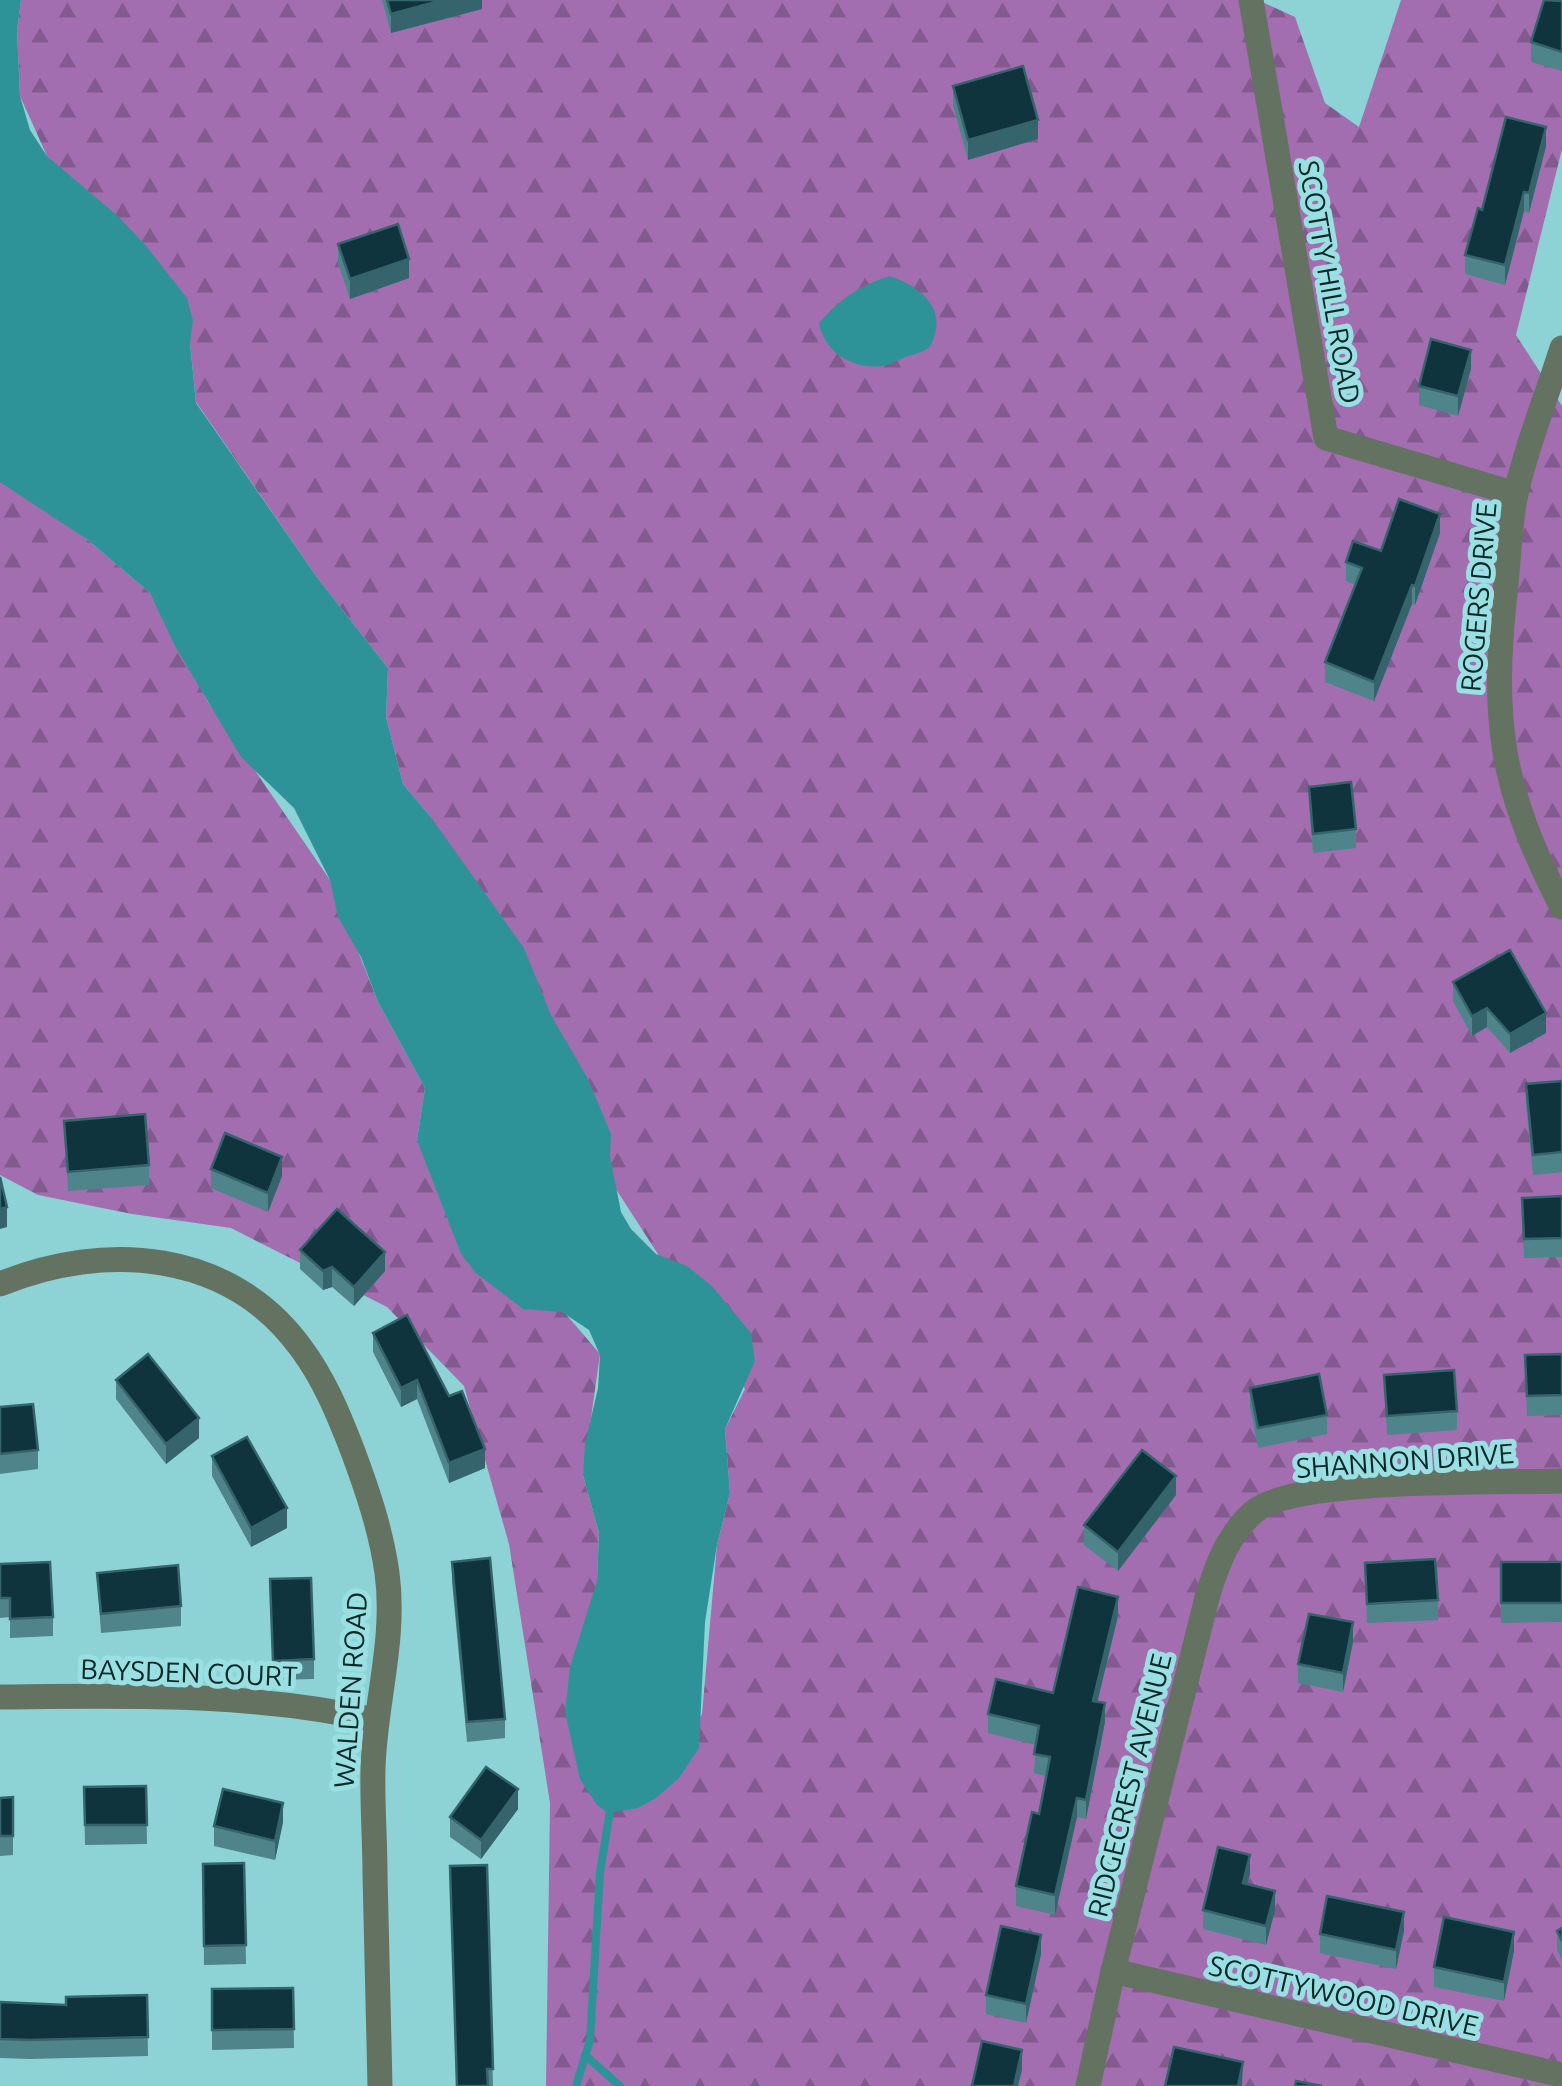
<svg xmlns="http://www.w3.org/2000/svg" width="1562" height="2086" viewBox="0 0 1562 2086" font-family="Ubuntu,sans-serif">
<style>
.forest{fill:url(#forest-firs)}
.water{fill:#2e9398}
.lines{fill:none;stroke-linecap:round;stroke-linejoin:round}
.stream{stroke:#2e9398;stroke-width:8}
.minor{stroke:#647261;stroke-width:25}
.wall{fill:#4e848a}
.shaded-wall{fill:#35646c}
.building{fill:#0f343e;stroke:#35646c;stroke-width:2.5}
.labels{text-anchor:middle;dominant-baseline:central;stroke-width:10;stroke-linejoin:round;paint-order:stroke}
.street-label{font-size:28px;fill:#0a282a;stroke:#9ae0e3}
</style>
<defs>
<pattern id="forest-firs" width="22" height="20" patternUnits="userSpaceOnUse" patternTransform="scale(2.5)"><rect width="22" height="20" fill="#a36eb0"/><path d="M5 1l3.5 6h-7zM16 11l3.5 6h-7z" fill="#835a8f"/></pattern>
</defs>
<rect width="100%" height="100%" fill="#8dd3d6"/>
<!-- forest -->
<polygon class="forest" points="21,0 1258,0 1295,17 1325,103 1359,127 1401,0 1562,0 1562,149 1516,335 1562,406 1562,2086 546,2086 550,1803 509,1544 464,1386 387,1307 231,1228 132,1214 38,1195 0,1175 0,478 88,540 150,593 208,702 330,880 378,1002 425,1088 417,1140 600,1354 583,1475 599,1533 597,1581 655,1798 702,1714 717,1545 730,1493 725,1429 745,1389 614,1186 430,816 403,784 386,717 388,668 319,580 196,402 190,343 77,183 47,156 20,96 17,31"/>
<!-- water -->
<g class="water">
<polygon points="0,0 21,0 17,31 20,96 30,130 47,156 119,217 147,247 187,298 193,321 190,343 196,403 319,580 388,668 386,717 403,784 430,816 524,948 551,1015 588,1079 611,1134 610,1156 621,1212 631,1229 656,1254 687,1266 712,1286 751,1333 755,1361 725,1429 730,1493 717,1545 705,1622 699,1748 679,1778 656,1798 638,1808 608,1813 597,1805 580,1779 565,1712 570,1667 597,1581 599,1533 583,1475 585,1444 598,1388 600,1355 589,1330 562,1312 523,1309 476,1273 461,1254 417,1140 425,1088 378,1002 361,957 338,917 330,880 294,808 241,757 175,646 150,593 88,540 0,482"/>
<path d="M 889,276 C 912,283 941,301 936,329 C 934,336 933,345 927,349 C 921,353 911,355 905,357 C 898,360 890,365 883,366 C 853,370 824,352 819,323 C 840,299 859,286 889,276 Z"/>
</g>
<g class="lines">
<!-- stream -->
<g class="stream">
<polyline points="585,2055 620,2086"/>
<polyline points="576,2086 590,2040 600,1872 611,1804"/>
</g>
<!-- minor -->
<g class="minor">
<polyline points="1251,0 1326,438 1516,494"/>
<path d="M 1562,348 C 1547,396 1527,444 1516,493 C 1510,522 1509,554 1506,584 C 1491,719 1499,785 1562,907"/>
<path d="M 0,1284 C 105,1241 230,1250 301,1348 C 324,1379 338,1413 352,1449 C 367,1489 381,1530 387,1573 C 396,1639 375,1702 373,1768 C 372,1803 375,1839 375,1874 C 377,1945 378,2015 380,2086"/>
<path d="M 0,1697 C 125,1696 252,1692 375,1720"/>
<polyline points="1113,1971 1562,2075"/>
<path d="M 1088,2086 L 1113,1971 L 1207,1598 C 1216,1567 1228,1533 1255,1511 C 1297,1477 1500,1483 1562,1481"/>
</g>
</g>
<!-- wall -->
<g class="wall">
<polygon points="382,0 482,0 482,9 391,33"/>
<polygon points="1562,1 1562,71 1531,62 1531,42"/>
<polygon points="953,86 1038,139 968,160 953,105"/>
<polygon points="1546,146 1529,213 1524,211 1505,285 1465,274 1465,255 1482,210"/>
<polygon points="338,244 409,278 350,299 338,263"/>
<polygon points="1471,369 1458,416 1419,405 1419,386"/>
<polygon points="1440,533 1415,605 1412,604 1374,701 1325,682 1325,662 1355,585 1346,581 1346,562"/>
<polygon points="1309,787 1356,829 1356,848 1313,853 1309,806"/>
<polygon points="1453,982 1546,1033 1510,1053 1487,1027 1472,1036 1453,1001"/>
<polygon points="1562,1081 1562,1172 1533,1175 1526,1104 1526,1084"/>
<polygon points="64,1121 149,1165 149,1185 68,1191"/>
<polygon points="211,1169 282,1176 268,1212 211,1188"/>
<polygon points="1562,1196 1562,1257 1524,1258 1522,1198"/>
<polygon points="300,1250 385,1271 354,1306 332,1287 323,1290 300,1269"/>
<polygon points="407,1315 485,1468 449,1483 417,1399 401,1407 373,1352 373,1333"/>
<polygon points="1562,1354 1562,1415 1527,1416 1525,1355"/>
<polygon points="1384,1375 1457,1411 1457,1430 1387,1435"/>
<polygon points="116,1380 199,1438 166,1464 116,1399"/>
<polygon points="1250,1388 1327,1415 1327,1434 1258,1448 1250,1407"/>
<polygon points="0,1407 38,1450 38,1469 0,1474"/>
<polygon points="212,1456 287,1528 251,1547 212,1476"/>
<polygon points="1176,1495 1118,1571 1084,1545 1084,1525"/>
<polygon points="452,1562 505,1719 505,1738 467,1742 452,1582"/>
<polygon points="1501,1562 1562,1562 1562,1622 1501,1623"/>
<polygon points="1365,1563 1438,1600 1438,1620 1367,1623"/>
<polygon points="0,1564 53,1617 53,1636 10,1638 10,1617 0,1618"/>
<polygon points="97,1573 181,1606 181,1626 101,1633"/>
<polygon points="270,1579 314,1659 314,1679 273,1680"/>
<polygon points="1118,1616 1097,1701 1105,1722 1086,1819 1077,1817 1055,1915 1016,1906 1016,1886 1039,1814 1046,1776 1034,1773 1036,1745 988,1733 988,1714 1053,1693"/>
<polygon points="1353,1642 1343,1692 1298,1683 1298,1664"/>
<polygon points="146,1786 147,1844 85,1845 84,1787"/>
<polygon points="13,1797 13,1855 0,1856 0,1798"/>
<polygon points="518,1809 481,1859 450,1837 450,1817"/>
<polygon points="283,1822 275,1860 214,1846 214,1826"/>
<polygon points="244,1863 246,1964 204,1965 203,1864"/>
<polygon points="487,1865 493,2086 457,2086"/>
<polygon points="1250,1874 1247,1884 1275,1910 1266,1945 1203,1929 1203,1910"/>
<polygon points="1562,1928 1562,1960 1557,1950 1557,1931"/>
<polygon points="1404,1931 1396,1969 1320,1953 1320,1934"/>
<polygon points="1514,1951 1504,2001 1434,1987 1434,1967"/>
<polygon points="1041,1954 1026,2023 986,2014 986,1995"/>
<polygon points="293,1988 294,2048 212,2050 212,1989"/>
<polygon points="147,1995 148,2056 30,2059 0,2058 0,2002 66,2005"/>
</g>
<!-- shaded-wall -->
<g class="shaded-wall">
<polygon points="443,0 482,0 482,9 391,33 391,14"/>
<polygon points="1038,120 1038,139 968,160 968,140"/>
<polygon points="1546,127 1546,146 1529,213 1529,193"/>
<polygon points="1524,192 1524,211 1505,285 1505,265"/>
<polygon points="409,259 409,278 350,299 350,279"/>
<polygon points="1471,350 1471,369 1458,416 1458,396"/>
<polygon points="1440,514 1440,533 1415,605 1415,586"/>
<polygon points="1412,585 1412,604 1374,701 1374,682"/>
<polygon points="1487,1008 1487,1027 1472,1036 1472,1016"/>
<polygon points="1546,1013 1546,1033 1510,1053 1510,1034"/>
<polygon points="282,1157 282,1176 268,1212 268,1193"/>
<polygon points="7,1207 7,1227 0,1229 0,1209"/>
<polygon points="385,1252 385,1271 354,1306 354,1287"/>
<polygon points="332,1267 332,1287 323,1290 323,1271"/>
<polygon points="417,1380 417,1399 401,1407 401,1388"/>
<polygon points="199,1418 199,1438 166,1464 166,1444"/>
<polygon points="485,1449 485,1468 449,1483 449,1463"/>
<polygon points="1176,1476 1176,1495 1118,1571 1118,1552"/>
<polygon points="287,1508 287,1528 251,1547 251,1528"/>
<polygon points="1118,1597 1118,1616 1093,1720 1093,1701"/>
<polygon points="1353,1622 1353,1642 1343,1692 1343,1673"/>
<polygon points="1105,1703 1105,1722 1086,1819 1086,1800"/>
<polygon points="518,1789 518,1809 481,1859 481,1840"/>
<polygon points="1077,1798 1077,1817 1055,1915 1055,1895"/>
<polygon points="283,1803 283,1822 275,1860 275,1841"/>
<polygon points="1250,1855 1250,1874 1243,1902 1243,1883"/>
<polygon points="1275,1891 1275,1910 1266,1945 1266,1926"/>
<polygon points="1404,1912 1404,1931 1396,1969 1396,1950"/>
<polygon points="1514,1932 1514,1951 1504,2001 1504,1982"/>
<polygon points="1041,1935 1041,1954 1026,2023 1026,2004"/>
<polygon points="1022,2050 1022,2070 1018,2086 1014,2086"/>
<polygon points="1243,2062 1242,2086 1238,2086"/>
</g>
<!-- building -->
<g class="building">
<polygon points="387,0 443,0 391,14"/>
<polygon points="1544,0 1562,1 1562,52 1531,42"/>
<polygon points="1023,66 1038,120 968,140 953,86"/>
<polygon points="1506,117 1546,127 1529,193 1524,192 1505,265 1465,255 1478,208 1482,210"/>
<polygon points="398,224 409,259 350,279 338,244"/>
<polygon points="1431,339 1471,350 1458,396 1419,386"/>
<polygon points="1399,499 1440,514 1415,586 1412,585 1374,682 1325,662 1362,568 1346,562 1353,541 1381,551"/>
<polygon points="1351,782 1356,829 1313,834 1309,787"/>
<polygon points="1510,950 1546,1013 1510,1034 1487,1008 1472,1016 1453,982"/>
<polygon points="1562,1081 1562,1152 1533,1155 1526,1084"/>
<polygon points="145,1114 149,1165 68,1172 64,1121"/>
<polygon points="225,1133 282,1157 268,1193 211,1169"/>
<polygon points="0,1177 7,1207 0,1209"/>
<polygon points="1562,1196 1562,1238 1524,1239 1522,1198"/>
<polygon points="337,1209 385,1252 354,1287 332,1267 323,1271 300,1250"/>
<polygon points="407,1315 449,1396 462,1391 485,1449 449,1463 417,1380 401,1388 373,1333"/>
<polygon points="148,1354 199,1418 166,1444 116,1380"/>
<polygon points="1562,1354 1562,1395 1527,1396 1525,1355"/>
<polygon points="1454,1370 1457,1411 1387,1416 1384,1375"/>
<polygon points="1319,1374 1327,1415 1258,1428 1250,1388"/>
<polygon points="33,1404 38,1450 0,1454 0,1407"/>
<polygon points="247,1437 287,1508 251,1528 212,1456"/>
<polygon points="1142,1450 1176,1476 1118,1552 1084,1525"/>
<polygon points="490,1558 505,1719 467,1722 452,1562"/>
<polygon points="1435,1559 1438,1600 1367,1604 1365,1563"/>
<polygon points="50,1562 53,1617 10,1619 10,1598 0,1598 0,1564"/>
<rect x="1501" y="1562" width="61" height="41"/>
<polygon points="178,1565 181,1606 101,1614 97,1573"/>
<polygon points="311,1578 314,1659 273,1661 270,1579"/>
<polygon points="1078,1587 1118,1597 1093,1701 1105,1703 1086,1800 1077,1798 1055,1895 1016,1886 1032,1812 1039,1814 1050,1757 1034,1754 1039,1726 988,1714 996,1679 1053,1693"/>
<polygon points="1309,1614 1353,1622 1343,1673 1298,1664"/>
<polygon points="486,1767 518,1789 481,1840 450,1817"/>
<polygon points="146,1786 147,1825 85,1825 84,1787"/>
<polygon points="223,1789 283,1803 275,1841 214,1826"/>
<polygon points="13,1797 13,1836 0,1836 0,1798"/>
<polygon points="1218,1847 1250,1855 1243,1883 1275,1891 1266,1926 1203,1910"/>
<polygon points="244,1863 246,1945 204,1946 203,1864"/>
<polygon points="487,1865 493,2069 487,2069 488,2086 457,2086 450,1866"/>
<polygon points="1327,1896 1404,1912 1396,1950 1320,1934"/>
<polygon points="1444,1917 1514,1932 1504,1982 1434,1967"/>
<polygon points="1001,1926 1041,1935 1026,2004 986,1995"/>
<polygon points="1562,1928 1562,1941 1557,1931"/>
<polygon points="293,1988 294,2029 212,2030 212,1989"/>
<polygon points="147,1995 148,2037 30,2040 0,2039 0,2002 66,2005 66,1997"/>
<polygon points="982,2041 1022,2050 1014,2086 972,2086"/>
<polygon points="1174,2047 1243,2062 1238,2086 1165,2086"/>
<polygon points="1296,2081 1322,2086 1295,2086"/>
</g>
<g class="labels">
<!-- street labels -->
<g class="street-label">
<text transform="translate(1330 282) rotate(80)">SCOTTY HILL ROAD</text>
<text transform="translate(1478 597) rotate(-85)">ROGERS DRIVE</text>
<text transform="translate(1405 1460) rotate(-4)">SHANNON DRIVE</text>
<text transform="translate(189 1672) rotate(2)">BAYSDEN COURT</text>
<text transform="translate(350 1690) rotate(-86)">WALDEN ROAD</text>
<text transform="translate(1129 1785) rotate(-76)">RIDGECREST AVENUE</text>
<text transform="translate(1344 1995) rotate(13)">SCOTTYWOOD DRIVE</text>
</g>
</g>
</svg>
